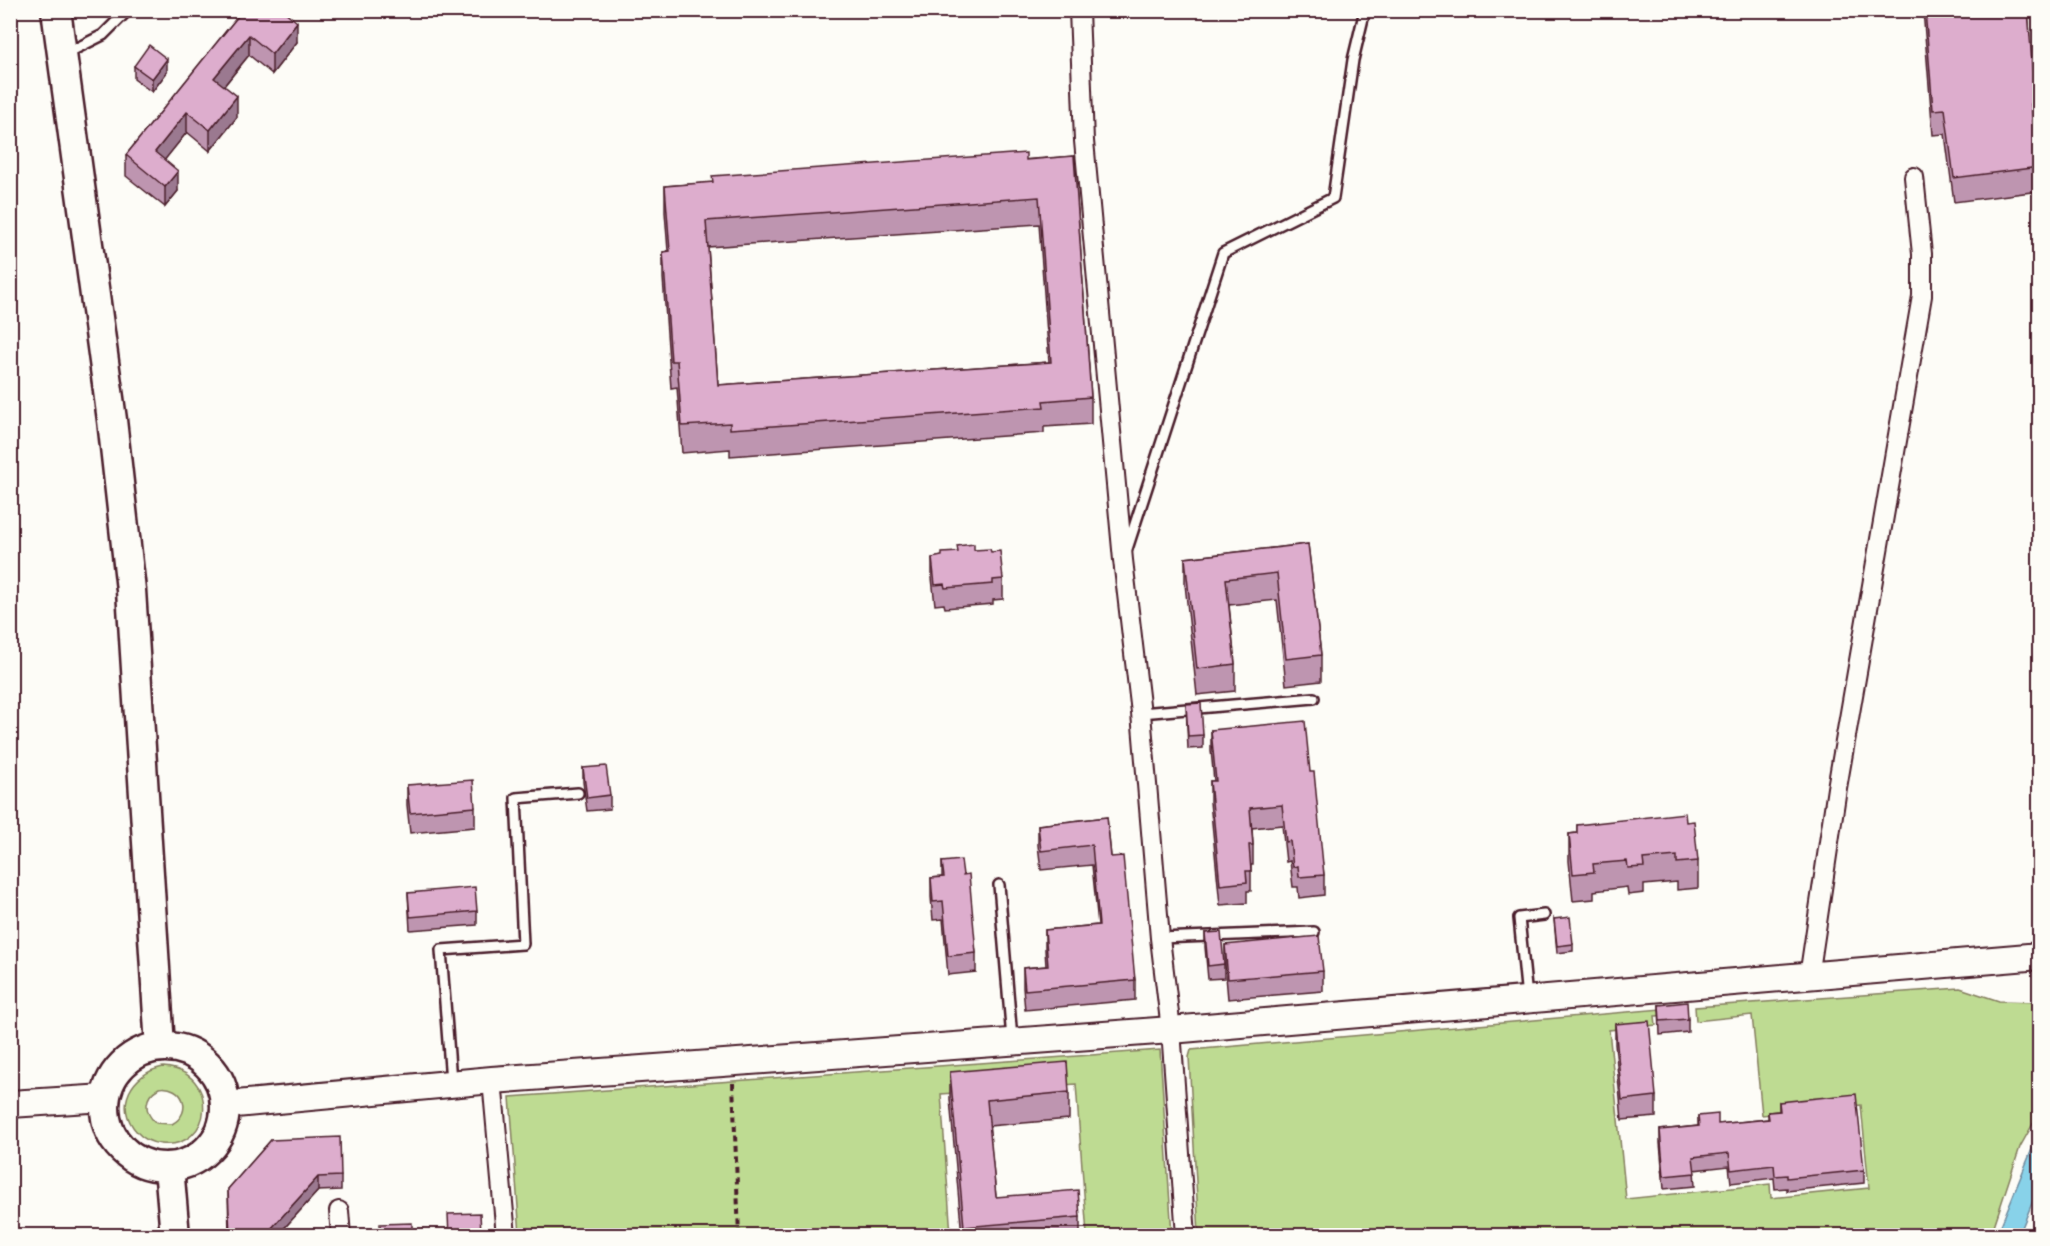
<svg xmlns="http://www.w3.org/2000/svg" width="2050" height="1246" viewBox="0 0 2050 1246" font-family="Sriracha,sans-serif">
<style>
.green{fill:#bedb92;stroke:#847d5e;stroke-width:1.5;fill-rule:evenodd}
.water{fill:#88d2e9;stroke:#6f8a9d;stroke-width:1.5}
.lines{fill:none;stroke-linecap:round;stroke-linejoin:round}
.lane-casing{stroke:#4a1f2b;stroke-width:14}
.street-casing{stroke:#4a1f2b;stroke-width:22}
.secondary-casing{stroke:#4a1f2b;stroke-width:30}
.primary-casing{stroke:#4a1f2b;stroke-width:33}
.path{stroke:#4a1f2b;stroke-width:4;stroke-dasharray:6 4.5;stroke-linecap:butt}
.lane{stroke:#fdfcf7;stroke-width:9}
.street{stroke:#fdfcf7;stroke-width:18}
.secondary{stroke:#fdfcf7;stroke-width:26}
.primary{stroke:#fdfcf7;stroke-width:28}
.wall{fill:#be95b0;stroke:#4a1f2b;stroke-width:1.5;fill-rule:evenodd}
.shaded-wall{fill:#9b7990;stroke:#4a1f2b;stroke-width:1.5}
.building{fill:#ddadcd;stroke:#4a1f2b;stroke-width:1.5;fill-rule:evenodd}
</style>
<rect width="100%" height="100%" fill="#fdfcf7"/>
<filter id="ink" filterUnits="userSpaceOnUse"><feTurbulence type="fractalNoise" baseFrequency=".0167" numOctaves="2"/><feDisplacementMap in="SourceGraphic" scale="12" xChannelSelector="R" yChannelSelector="G"/><feConvolveMatrix kernelMatrix="1 2 1 2 8 2 1 2 1" color-interpolation-filters="sRGB"/></filter>
<g filter="url(#ink)">
<!-- green -->
<g class="green">
<polygon points="1960,988 1999,1001 2038,1002 2039,1113 2020,1147 1991,1235 1199,1235 1189,1057 1191,1050 1673,1008 1674,1015 1655,1016 1656,1025 1609,1030 1626,1199 1770,1184 1771,1198 1869,1188 1861,1105 1762,1115 1752,1015 1696,1021 1695,1007"/>
<polygon points="1160,1050 1172,1235 1087,1235 1076,1084 941,1094 951,1235 520,1235 510,1097"/>
<path d="M 163,1067 C 221,1071 214,1150 161,1144 C 152,1143 143,1139 137,1132 C 113,1106 132,1073 163,1067 ZM 159,1088 C 183,1084 194,1112 172,1124 L 156,1123 C 143,1112 144,1096 159,1088 Z"/>
</g>
<!-- water -->
<polygon class="water" points="2039,1132 2039,1186 2019,1235 1997,1235"/>
<g class="lines">
<defs>
<g id="lane">
<polyline points="67,53 103,35 128,10"/>
<polyline points="1127,549 1223,253 1333,198 1353,60 1365,10"/>
<polyline points="1141,713 1314,698"/>
<polyline points="999,885 1012,1039"/>
<polyline points="1160,938 1314,932"/>
<polyline points="1527,998 1519,918 1544,915"/>
<polyline points="451,1081 441,950 523,944 516,798 578,793"/>
</g>
<g id="street">
<polyline points="1079,10 1084,141 1123,560 1141,713 1160,938 1171,1030 1186,1236"/>
<polyline points="1809,977 1837,788 1922,296 1922,254 1914,177"/>
<polyline points="492,1080 506,1236"/>
<polyline points="339,1211 341,1236"/>
</g>
<g id="secondary">
<polyline points="10,1104 105,1098"/>
<polyline points="225,1105 492,1080 1171,1030 2040,956"/>
</g>
<g id="primary">
<polyline points="56,10 112,420 131,590 160,1047"/>
<circle cx="165" cy="1107" r="60"/>
<polyline points="169,1167 175,1236"/>
</g>
</defs>
<!-- lane casing -->
<use href="#lane" class="lane-casing"/>
<!-- street casing -->
<use href="#street" class="street-casing"/>
<!-- secondary casing -->
<use href="#secondary" class="secondary-casing"/>
<!-- primary casing -->
<use href="#primary" class="primary-casing"/>
<!-- path -->
<polyline class="path" points="733,1083 739,1236"/>
<!-- lane -->
<use href="#lane" class="lane"/>
<!-- street -->
<use href="#street" class="street"/>
<!-- secondary -->
<use href="#secondary" class="secondary"/>
<!-- primary -->
<use href="#primary" class="primary"/>
</g>
<!-- wall -->
<g class="wall">
<polygon points="243,10 285,10 284,11 297,42 272,74 249,55 224,86 237,117 210,151 187,132 164,160 178,191 165,207 126,176 126,155"/>
<polygon points="1923,10 2028,10 2035,103 2035,128 2034,128 2039,167 2039,191 1954,202 1945,134 1933,135"/>
<polygon points="134,66 167,72 152,92 134,79"/>
<path d="M 1074,156 L 1091,397 L 1091,424 L 1044,427 L 1044,433 L 730,456 L 730,449 L 682,453 L 677,387 L 671,388 L 663,278 L 663,252 L 668,251 L 665,212 L 665,186 ZM 1039,224 L 1049,362 L 718,385 L 708,247 Z"/>
<polygon points="1308,544 1321,655 1321,681 1286,685 1277,600 1229,605 1235,664 1235,691 1197,695 1185,584 1185,558"/>
<polygon points="974,550 991,552 1003,579 1003,599 993,600 993,604 945,608 944,604 935,605 932,578 932,558"/>
<polygon points="1186,704 1203,735 1203,748 1188,749"/>
<polygon points="1211,730 1310,772 1324,875 1324,895 1299,898 1298,887 1293,887 1290,861 1286,862 1282,825 1252,828 1253,845 1253,865 1251,865 1251,891 1247,891 1247,903 1220,905 1210,802 1210,781 1214,781 1211,750"/>
<polygon points="583,768 610,795 610,809 587,811 583,782"/>
<polygon points="407,785 475,807 475,827 410,833 407,805"/>
<polygon points="1107,817 1111,857 1135,980 1135,1000 1025,1010 1023,988 1023,968 1046,966 1045,950 1045,930 1098,925 1092,865 1041,870 1038,845 1038,825"/>
<polygon points="1686,822 1698,861 1698,888 1677,890 1677,882 1644,885 1644,893 1628,895 1627,887 1594,891 1594,899 1573,901 1569,861 1569,834 1577,833 1577,825"/>
<polygon points="942,862 963,875 976,953 976,972 948,975 943,919 933,920 931,897 931,878 942,877"/>
<polygon points="408,893 477,911 477,925 410,930"/>
<polygon points="1554,919 1573,944 1573,951 1557,953"/>
<polygon points="1205,933 1224,964 1224,978 1208,979 1205,947"/>
<polygon points="1225,945 1323,971 1323,991 1228,999 1225,965"/>
<polygon points="1659,1005 1688,1019 1688,1032 1660,1035"/>
<polygon points="1615,1024 1656,1096 1656,1117 1622,1120 1615,1044"/>
<polygon points="950,1072 1069,1092 1069,1119 989,1126 996,1197 1080,1217 1080,1236 962,1236 950,1099"/>
<polygon points="1779,1102 1864,1170 1864,1183 1787,1191 1787,1188 1775,1189 1774,1178 1731,1183 1729,1166 1694,1170 1695,1186 1664,1189 1660,1143 1660,1130 1698,1126 1698,1116 1718,1124 1768,1119 1768,1112 1779,1111"/>
<polygon points="271,1140 341,1176 341,1190 318,1191 277,1236 229,1236 228,1189"/>
</g>
<!-- shaded-wall -->
<g class="shaded-wall">
<polygon points="297,22 297,42 272,74 272,54"/>
<polygon points="249,35 249,55 214,98 214,78"/>
<polygon points="167,59 167,72 152,92 152,79"/>
<polygon points="237,96 237,117 210,151 210,130"/>
<polygon points="187,112 187,132 155,172 155,152"/>
<polygon points="178,171 178,191 165,207 165,187"/>
<polygon points="318,1177 318,1191 277,1236 269,1236 269,1231"/>
</g>
<!-- building -->
<g class="building">
<polygon points="243,10 283,10 297,22 272,54 249,35 214,78 237,96 210,130 187,112 155,152 178,171 165,187 126,155"/>
<polygon points="1925,10 2028,10 2035,103 2031,104 2039,167 1954,178 1945,109 1933,110"/>
<polygon points="149,45 167,59 152,79 134,66"/>
<path d="M 1026,153 L 1026,160 L 1074,156 L 1091,397 L 1043,401 L 1044,407 L 730,429 L 730,423 L 682,426 L 677,361 L 671,361 L 663,252 L 670,251 L 665,186 L 713,182 L 712,176 ZM 1039,197 L 1051,362 L 718,385 L 706,221 Z"/>
<polygon points="974,544 974,550 990,549 991,552 1000,551 1003,579 993,580 993,584 945,588 944,584 935,585 932,558 942,556 942,553 958,552 957,546"/>
<polygon points="1308,544 1321,655 1286,659 1277,573 1226,579 1235,664 1197,669 1185,558"/>
<polygon points="1201,703 1203,735 1188,736 1186,704"/>
<polygon points="1305,721 1310,772 1314,772 1324,875 1299,877 1298,866 1293,867 1290,841 1286,842 1282,805 1250,808 1253,845 1249,845 1251,871 1246,871 1247,882 1220,885 1210,781 1216,781 1211,730"/>
<polygon points="606,766 610,795 587,798 583,768"/>
<polygon points="473,780 475,807 410,813 407,785"/>
<polygon points="1685,813 1686,822 1694,821 1698,861 1677,863 1677,856 1643,859 1644,867 1628,868 1627,861 1593,864 1594,872 1573,874 1569,834 1577,833 1577,825"/>
<polygon points="1107,817 1111,857 1123,856 1135,980 1025,990 1023,968 1048,966 1045,930 1099,925 1092,845 1041,851 1038,825"/>
<polygon points="961,860 963,875 969,874 976,953 948,956 943,901 933,902 931,878 944,877 942,862"/>
<polygon points="475,887 477,911 410,917 408,893"/>
<polygon points="1570,917 1573,944 1557,946 1554,919"/>
<polygon points="1221,932 1224,964 1208,966 1205,933"/>
<polygon points="1319,936 1323,971 1228,979 1225,945"/>
<polygon points="1687,1002 1688,1019 1660,1021 1659,1005"/>
<polygon points="1649,1021 1656,1096 1622,1100 1615,1024"/>
<polygon points="1067,1062 1069,1092 987,1100 996,1197 1078,1190 1080,1217 964,1227 950,1072"/>
<polygon points="1856,1094 1864,1170 1787,1178 1787,1175 1775,1176 1774,1165 1731,1170 1729,1153 1693,1157 1695,1173 1664,1176 1660,1130 1699,1126 1698,1116 1718,1114 1718,1124 1769,1119 1768,1112 1780,1111 1779,1102"/>
<polygon points="340,1137 341,1176 318,1177 269,1231 269,1236 230,1236 228,1189 271,1140"/>
<polygon points="480,1213 481,1234 486,1233 486,1236 449,1236 448,1214"/>
<polygon points="412,1223 412,1236 380,1236 380,1224"/>
</g>
</g>
<!-- margin -->
<rect width="2050" height="1246" fill="none" stroke="#fdfcf7" stroke-width="36"/>
<rect x="18" y="18" width="2014" height="1210" fill="none" stroke="#4a1f2b" stroke-width="2" filter="url(#ink)"/>
</svg>
